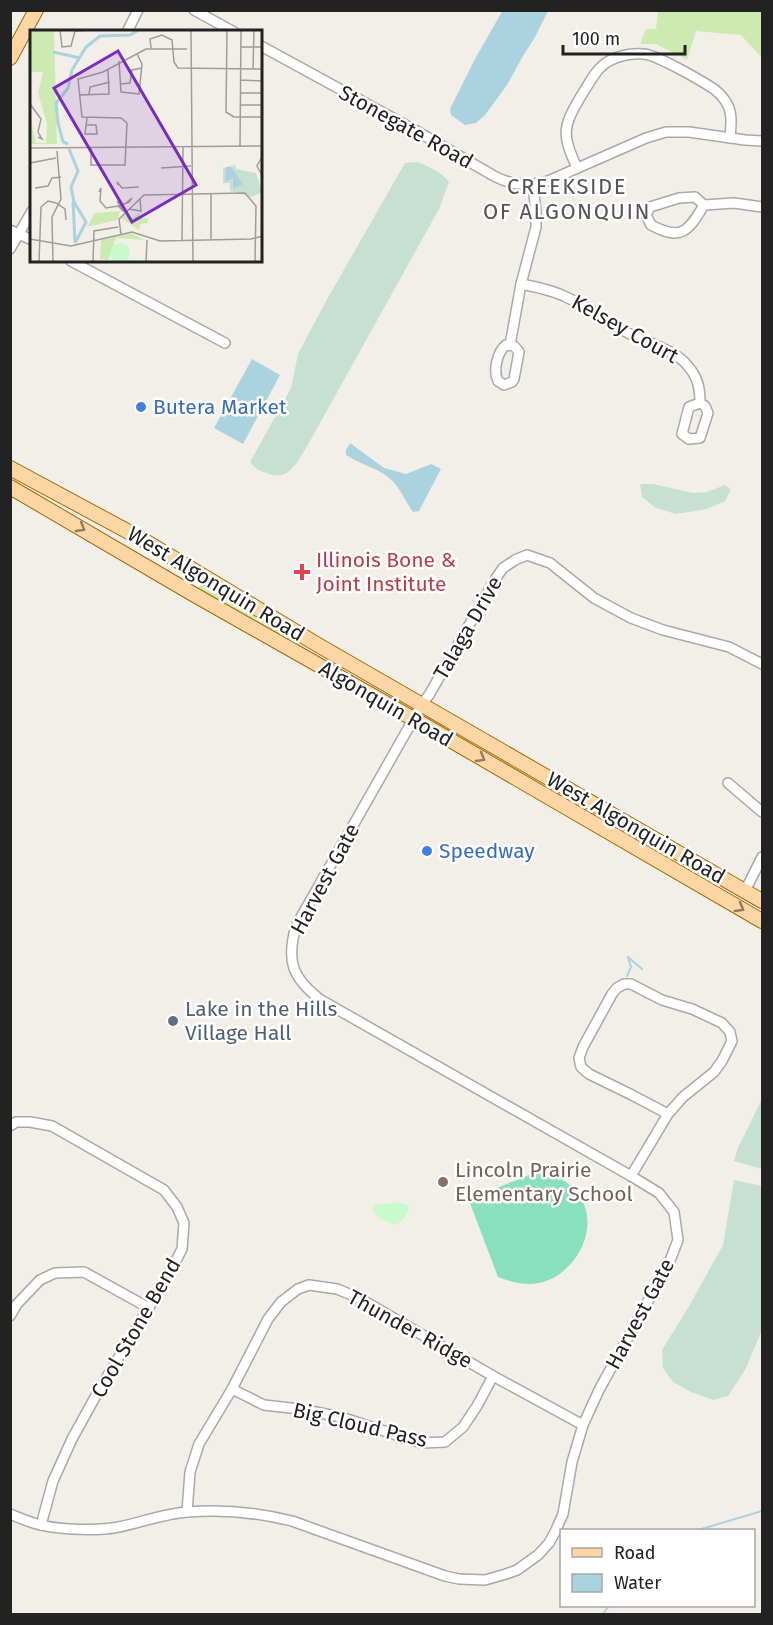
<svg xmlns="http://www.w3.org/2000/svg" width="773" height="1625" viewBox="0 0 773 1625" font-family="'Fira Sans',sans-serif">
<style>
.grass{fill:#cdebb0}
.wetland{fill:#c6e0d4}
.park{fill:#c8facc}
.pitch{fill:#88e0be}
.water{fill:#aad3df}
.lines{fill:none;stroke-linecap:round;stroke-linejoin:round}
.stream{stroke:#aad3df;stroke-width:2}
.street-casing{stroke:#a9a9a9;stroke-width:12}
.primary-casing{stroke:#a06b00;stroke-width:16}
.street{stroke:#fff;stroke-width:9}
.primary{stroke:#fcd6a4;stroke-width:14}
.oneway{stroke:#8f7c63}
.shop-dot{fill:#3f7fe0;stroke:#fff;stroke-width:2}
.health-dot{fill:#e0444e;stroke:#fff;stroke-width:2}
.service-dot{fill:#5c6f8a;stroke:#fff;stroke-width:2}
.education-dot{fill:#8d6e63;stroke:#fff;stroke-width:2}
.labels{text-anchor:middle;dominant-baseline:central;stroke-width:5;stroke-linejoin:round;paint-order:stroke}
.street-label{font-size:21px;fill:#222;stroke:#fff}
.shop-label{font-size:21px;fill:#366cbe;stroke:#fff;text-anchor:start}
.health-label{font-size:21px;fill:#be3a42;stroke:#fff;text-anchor:start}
.service-label{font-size:21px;fill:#4e5e75;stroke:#fff;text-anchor:start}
.education-label{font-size:21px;fill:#785e54;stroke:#fff;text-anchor:start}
.neighbourhood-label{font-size:22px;letter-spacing:1.5px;fill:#555;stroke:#fff}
.inset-river{fill:none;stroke:#aad3df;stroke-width:3}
.inset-road{fill:none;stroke:#9f9d99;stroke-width:1.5}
.view{fill:#7b2cbf;fill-opacity:0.15;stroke:#7b2cbf;stroke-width:3}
.inset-edge{fill:none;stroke:#222;stroke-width:3}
</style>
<rect width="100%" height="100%" fill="#f2efe9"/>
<!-- grass -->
<g class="grass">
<polygon points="658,11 762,11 762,58 741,35 696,31 687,60 656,44 640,44 646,29 656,29"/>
<polygon points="202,582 230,598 299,643 299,645 196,592"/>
</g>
<!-- wetland -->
<g class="wetland">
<path d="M 417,162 C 429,167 441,171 449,182 L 439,209 L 305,450 C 295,464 290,480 269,474 C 260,471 256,470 250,462 L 291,388 L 298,354 L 325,303 L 405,163 Z"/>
<polygon points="640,484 653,484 693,493 707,492 725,485 731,490 725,501 707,509 676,514 656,508 642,497"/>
<polygon points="762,1099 762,1169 734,1161 738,1148"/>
<polygon points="734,1180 762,1186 762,1330 745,1370 728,1396 713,1400 691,1392 673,1382 663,1368 662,1350 688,1308 723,1245"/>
</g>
<!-- park -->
<path class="park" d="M 398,1202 L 409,1205 C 408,1215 403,1222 394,1225 L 381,1219 L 372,1210 L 376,1205 Z"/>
<!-- pitch -->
<path class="pitch" d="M 542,1170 C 554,1175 565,1180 574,1189 C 605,1221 578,1275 539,1283 C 525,1286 511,1282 498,1277 L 470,1203 L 474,1197 Z"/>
<!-- water -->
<g class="water">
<polygon points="503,10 548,11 535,37 523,56 507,85 485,115 476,123 465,125 451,115 450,109 475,59"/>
<polygon points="252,359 280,375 243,444 214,428"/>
<path d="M 350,443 L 384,468 L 406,474 L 431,464 L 441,469 L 419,511 L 413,512 C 405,501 399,485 388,477 C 375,467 359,464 346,455 L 346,450 Z"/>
</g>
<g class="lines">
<!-- stream -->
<g class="stream">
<polyline points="628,957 642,969"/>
<polyline points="627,976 631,967 628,957"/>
<polyline points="698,1530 762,1511"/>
<polyline points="603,1614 609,1606"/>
</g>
<defs>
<g id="street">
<polyline points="194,10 234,32"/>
<polyline points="127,32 138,10"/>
<path d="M 261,46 L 413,129 L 494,176 C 513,186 529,186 548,181 L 646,138 L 666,132 L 689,132 L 745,140 L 762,141"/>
<path d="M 577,168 C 562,134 562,128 581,96 C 589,84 596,68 609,61 C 620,55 632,53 644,54 C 659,56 700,80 714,89 C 718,92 723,97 726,102 C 733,113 731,125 730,138"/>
<path d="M 704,205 L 695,197 L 679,198 L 650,207 L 646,215 L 651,225 C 681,241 688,232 704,205 L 734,203 L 762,207"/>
<polyline points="10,230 32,240"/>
<polyline points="10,249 32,211"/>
<polyline points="71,261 225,343"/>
<path d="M 521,284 C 537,287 552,290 566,297 C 589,307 608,323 630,334 C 648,343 675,350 687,365 C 698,377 700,388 700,403 L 705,406 L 708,413 L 700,438 L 689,439 L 682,434 L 689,407 L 700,403"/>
<path d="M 506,345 L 514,346 L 519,352 L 514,379 L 512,382 L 504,385 L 498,381 C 493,371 497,352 506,345 Z"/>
<polyline points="510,345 521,284 536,227 536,212 533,185"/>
<polyline points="728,783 762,812"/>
<polyline points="745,891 762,857"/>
<polyline points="10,1126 16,1122 30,1122 52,1126 164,1190 177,1207 184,1223 182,1249 169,1274 99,1390 72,1439 53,1481 41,1525"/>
<polyline points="631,1176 668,1114 683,1097 714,1072 722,1061 732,1041 730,1032 722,1023 692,1009 662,1000 631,984 624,984 617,988 612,994 583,1047 579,1058 581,1067 589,1074 630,1094 668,1114"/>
<polyline points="10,1316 17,1304 40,1280 55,1273 84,1272 149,1308"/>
<polyline points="232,1389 264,1405 300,1409 341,1417 421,1443 445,1442 463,1427 477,1406 493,1376"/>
<polyline points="187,1512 190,1472 199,1444 232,1389 268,1319 281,1302 298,1289 309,1285 337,1289 359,1298 493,1376 583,1425"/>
<path d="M 10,1514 C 20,1518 31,1523 41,1525 C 61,1530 99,1531 119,1527 C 142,1522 163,1514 187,1512 C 221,1509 259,1513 292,1521 L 445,1576 L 459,1579 L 485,1580 L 506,1574 L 517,1570 L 538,1555 L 549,1543 L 556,1530 L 563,1514 L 572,1462 L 583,1425 L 599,1390 L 669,1263 L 678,1240 L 674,1212 L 659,1193 L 631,1176 L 321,1000 C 292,978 286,961 296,926 L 422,704 L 429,695 L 496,578 L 503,568 L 515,560 L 527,555 L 550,563 L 594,598 L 631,618 L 663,630 L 729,647 L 762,664"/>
</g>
<g id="primary">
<polyline points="10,58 36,10"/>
<polyline points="10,468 140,538 318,645 762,901"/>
<polyline points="10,487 193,594 426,726 762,921"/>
</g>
</defs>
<!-- street casing -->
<use href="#street" class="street-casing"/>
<!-- primary casing -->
<use href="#primary" class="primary-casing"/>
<!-- street -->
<use href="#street" class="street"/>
<!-- primary -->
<use href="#primary" class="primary"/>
</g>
<!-- one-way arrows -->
<defs><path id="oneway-chevron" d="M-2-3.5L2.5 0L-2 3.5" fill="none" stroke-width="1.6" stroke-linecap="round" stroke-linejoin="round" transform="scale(1.5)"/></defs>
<g class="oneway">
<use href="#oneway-chevron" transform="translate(81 528) rotate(31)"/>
<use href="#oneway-chevron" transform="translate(481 758) rotate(30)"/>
<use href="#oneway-chevron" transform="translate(740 908) rotate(30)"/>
</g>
<!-- markers -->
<g class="shop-dot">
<circle cx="141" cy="407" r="6"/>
<circle cx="427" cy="851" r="6"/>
</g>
<path class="health-dot" d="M299 563h6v6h6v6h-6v6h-6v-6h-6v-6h6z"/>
<circle class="service-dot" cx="173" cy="1021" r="6"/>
<circle class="education-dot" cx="443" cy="1182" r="6"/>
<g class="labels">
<!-- street labels -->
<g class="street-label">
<text transform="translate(406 127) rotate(29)">Stonegate Road</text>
<text transform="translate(625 329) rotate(29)">Kelsey Court</text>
<text transform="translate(216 584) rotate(31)">West Algonquin Road</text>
<text transform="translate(468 628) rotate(-60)">Talaga Drive</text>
<text transform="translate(386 704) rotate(30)">Algonquin Road</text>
<text transform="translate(636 828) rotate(30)">West Algonquin Road</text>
<text transform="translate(325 879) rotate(-62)">Harvest Gate</text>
<text transform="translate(640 1314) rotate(-62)">Harvest Gate</text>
<text transform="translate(136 1328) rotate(-60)">Cool Stone Bend</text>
<text transform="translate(410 1329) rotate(29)">Thunder Ridge</text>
<text transform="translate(360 1425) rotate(13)">Big Cloud Pass</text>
</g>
<!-- shop labels -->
<g class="shop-label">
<text x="153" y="407">Butera Market</text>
<text x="439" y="851">Speedway</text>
</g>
<!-- health labels -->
<g class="health-label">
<text x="316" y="560">Illinois Bone &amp;<tspan x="316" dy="24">Joint Institute</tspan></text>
</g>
<!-- service labels -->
<g class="service-label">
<text x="185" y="1009">Lake in the Hills<tspan x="185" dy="24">Village Hall</tspan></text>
</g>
<!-- education labels -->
<g class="education-label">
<text x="455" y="1170">Lincoln Prairie<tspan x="455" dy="24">Elementary School</tspan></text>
</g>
<!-- neighbourhood labels -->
<g class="neighbourhood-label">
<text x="567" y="186">CREEKSIDE<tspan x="567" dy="25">OF ALGONQUIN</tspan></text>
</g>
</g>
<!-- overview -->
<g transform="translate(30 30)">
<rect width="232" height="232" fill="#f2efe9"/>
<path d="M 0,0 L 24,0 L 27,114 L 0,114 L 0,86 L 6,113 L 16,113 L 17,94 L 8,63 L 13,42 L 0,42 ZM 90,181 L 87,190 L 57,197 L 65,183 ZM 110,182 L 110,188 L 118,188 L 118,193 L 110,194 L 109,200 L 91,188 L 94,183 L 102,188 ZM 101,203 L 114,210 L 86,208 L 78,230 L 70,229 L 71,210 Z" fill="#cdebb0"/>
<path d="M 205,135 L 206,139 L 226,143 L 232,162 L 222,167 L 200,161 L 200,153 L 193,153 L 193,138 Z" fill="#c6e0d4"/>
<path d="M80 223a10 10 0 1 1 20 0a10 10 0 1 1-20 0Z" fill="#c8facc"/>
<path d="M 196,137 L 201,137 L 213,154 L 203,159 L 203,148 L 195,152 Z" fill="#aad3df"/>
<path class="inset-river" d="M 23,22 L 50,28M 38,114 L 33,112 L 28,93 L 26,73 L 38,58 L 42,40 L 56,17 L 70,6 L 100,5 L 109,0M 39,119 L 48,141 L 41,157 L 44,172 L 56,192 L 45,213M 43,172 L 45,212"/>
<path class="inset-road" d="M 30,0 L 32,17 L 41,16 L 45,1 L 59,0M 161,0 L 163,232M 197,0 L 196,82 L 204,87 L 233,87M 211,17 L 233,17M 121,18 L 120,9 L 132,5 L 142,10 L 144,32 L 148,38 L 233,39M 89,31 L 91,62 L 109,64 L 112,34 L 107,24M 223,39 L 224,0M 211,50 L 233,51M 91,54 L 100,53 L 102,40 L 112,38M 211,63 L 233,63M 49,65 L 79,64 L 78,39M 59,65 L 60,57 L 80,52M 0,74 L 11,89 L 8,102 L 12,109 L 8,107M 211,75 L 233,75M 57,95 L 66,95 L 67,104 L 55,104 L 57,88M 210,116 L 211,0M 61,117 L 61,135 L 95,135 L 97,93 L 91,88 L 52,87 L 48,49 L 73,42 L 116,19 L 157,19M 0,118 L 233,116M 233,125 L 227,136 L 233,147M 0,133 L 26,128M 131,138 L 161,136M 88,155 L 87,152 L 92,158 L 109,157M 5,158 L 18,156 L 22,148 L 31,147M 69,162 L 71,158 L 70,171 L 76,178 L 88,176 L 99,172 L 102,168 L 97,172M 181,163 L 181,209M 87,171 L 94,182 L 88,176M 99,179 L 111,181 L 110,169M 91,205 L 89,189 L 114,165 L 215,163 L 226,176 L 225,232M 0,209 L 41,216 L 102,202 L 130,211 L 221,209 L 233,206M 152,211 L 153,117M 9,232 L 11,177 L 18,171 L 26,173 L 35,179 L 36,190M 23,232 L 22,187 L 31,169 L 27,121M 63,232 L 64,201 L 88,197M 116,232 L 117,210"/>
<path class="view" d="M 88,21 L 166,155 L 102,192 L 24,58 Z"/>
<rect width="232" height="232" class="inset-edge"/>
</g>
<!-- border -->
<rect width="773" height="1625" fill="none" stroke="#222222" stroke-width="24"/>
<!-- legend -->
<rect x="560" y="1529" width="195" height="78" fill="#ffffff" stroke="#a7a7a7" stroke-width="1.5"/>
<rect x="572" y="1548" width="30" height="9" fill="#fcd6a4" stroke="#a7a7a7" stroke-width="1.5"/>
<text x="614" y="1559" font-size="18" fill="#222222">Road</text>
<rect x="572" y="1574" width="30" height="18" fill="#aad3df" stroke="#a7a7a7" stroke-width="1.5"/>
<text x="614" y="1589" font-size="18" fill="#222222">Water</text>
<!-- scale -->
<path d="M563 45v9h122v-9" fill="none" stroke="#222222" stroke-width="3"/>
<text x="572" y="45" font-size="18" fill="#222222" stroke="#ffffff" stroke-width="4.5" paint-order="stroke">100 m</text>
</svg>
